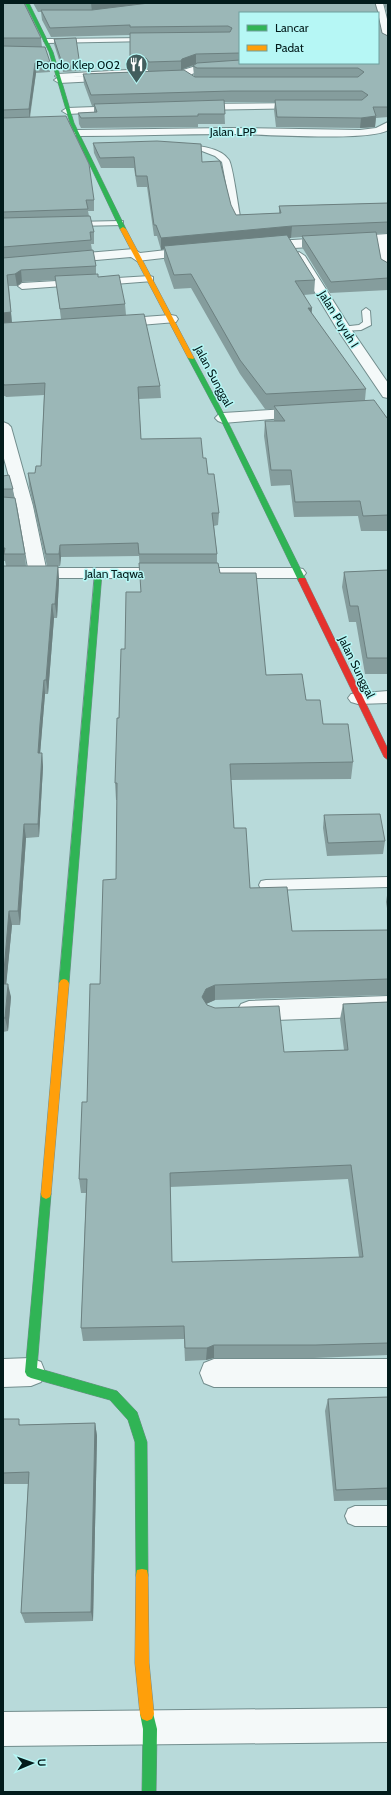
<svg xmlns="http://www.w3.org/2000/svg" width="391" height="1795" viewBox="0 0 391 1795" font-family="Cabin,sans-serif">
<style>
.lines{fill:none;stroke-linecap:round;stroke-linejoin:round}
.lane-casing{stroke:#728d8d;stroke-width:2}
.street-casing{stroke:#728d8d;stroke-width:2}
.fast-casing{stroke:#728d8d;stroke-width:1}
.slow-casing{stroke:#728d8d;stroke-width:1}
.jam-casing{stroke:#728d8d;stroke-width:1}
.lane{fill:#f4f9f9;fill-rule:evenodd}
.street{fill:#f4f9f9;fill-rule:evenodd}
.fast{fill:#30b455;fill-rule:evenodd}
.slow{fill:#ff9f0a;fill-rule:evenodd}
.jam{fill:#e5322d;fill-rule:evenodd}
.wall{fill:#859d9d;fill-rule:evenodd}
.shaded-wall{fill:#6c8080}
.building{fill:#9bb7b7;stroke:#6c8080;fill-rule:evenodd}
.labels{text-anchor:middle;dominant-baseline:central;stroke-width:3;stroke-linejoin:round;paint-order:stroke}
.far-poi-label{font-size:12px;fill:#021b1b;stroke:#b6f7f5;text-anchor:end}
.far-street-label{font-size:12px;fill:#021b1b;stroke:#b6f7f5}
</style>
<rect width="100%" height="100%" fill="#b8dada"/>
<g class="lines">
<defs>
<g id="lane">
<polygon points="148,38 150,39 150,41 47,43 44,41 47,39"/>
<polygon points="146,69 148,70 148,72 58,78 55,76 58,74"/>
<path d="M 179,146 C 193,144 221,147 229,160 C 233,167 238,206 240,216 L 239,218 L 232,216 L 222,162 L 215,156 L 202,151 L 179,150 Z"/>
<polygon points="120,221 123,221 123,225 74,226 70,224 74,222"/>
<polygon points="150,276 153,277 153,281 101,285 97,282 101,279"/>
<polygon points="74,280 78,283 77,285 22,289 18,286 22,283"/>
<polygon points="366,308 370,311 371,325 361,330 341,331 341,327 359,325 363,322 362,311"/>
<polygon points="388,877 388,887 266,890 261,889 259,885 261,881 266,880"/>
<polygon points="355,1506 388,1506 388,1526 355,1526 348,1523 345,1516 348,1509"/>
</g>
<g id="street">
<polygon points="373,3 383,3 388,23 388,45 383,42 378,21 378,13 376,13"/>
<polygon points="240,63 278,63 273,66 197,72 192,74 191,78 187,79 161,80 156,77 161,74 182,73 183,70 196,66"/>
<polygon points="113,75 118,78 117,80 59,83 54,80 59,77"/>
<polygon points="304,103 308,104 309,106 308,108 194,110 189,107 194,104"/>
<polygon points="124,106 128,107 129,109 128,111 67,114 62,111 67,108"/>
<path d="M 388,122 L 388,130 C 370,142 260,134 232,134 C 180,134 129,136 77,136 L 71,133 L 77,130 L 231,128 L 360,130 L 376,128 Z"/>
<polygon points="388,234 388,274 381,270 376,243 261,250 255,246 261,242"/>
<polygon points="193,247 199,251 198,254 137,261 131,257 3,268 3,260 134,249 140,253"/>
<polygon points="299,252 305,256 351,329 388,383 388,398 383,397 381,394 337,329 293,256"/>
<polygon points="171,315 176,316 178,319 176,322 116,327 111,326 109,323 111,320 116,319"/>
<polygon points="303,408 308,410 311,413 308,416 223,423 218,421 215,418 218,415 223,413"/>
<polygon points="3,422 8,424 11,427 33,506 46,568 297,568 303,569 306,573 303,577 297,578 3,578 3,568 28,568 17,506 3,455"/>
<polygon points="388,691 388,703 358,704 351,702 348,698 351,694"/>
<polygon points="388,996 388,1016 249,1021 241,1018 237,1011 241,1004 249,1001"/>
<polygon points="31,1358 41,1362 45,1372 41,1382 31,1386 3,1387 3,1359"/>
<polygon points="214,1359 388,1359 388,1387 214,1387 204,1383 200,1373 204,1363"/>
<polygon points="388,1708 388,1742 3,1746 3,1712"/>
</g>
<g id="fast">
<polygon points="25,3 29,3 53,52 74,123 126,229 125,230 120,229 70,123 49,52"/>
<polygon points="189,357 194,358 226,418 306,580 305,582 299,582 298,580 220,418 188,358"/>
<polygon points="95,571 101,571 102,573 69,983 67,986 61,986 59,983"/>
<polygon points="46,1189 50,1191 51,1194 37,1368 117,1391 137,1412 147,1442 148,1575 147,1580 142,1581 137,1580 136,1575 135,1442 128,1420 110,1400 31,1378 27,1376 25,1372 41,1194 42,1191"/>
<polygon points="147,1707 152,1709 157,1729 156,1792 142,1792 143,1729 140,1714 142,1709"/>
</g>
<g id="slow">
<polygon points="123,227 126,229 194,358 193,359 188,358 120,229"/>
<polygon points="64,979 67,980 69,983 51,1194 50,1197 46,1199 42,1197 41,1194 59,983 61,980"/>
<polygon points="142,1569 147,1570 148,1575 149,1663 154,1714 152,1719 147,1721 142,1719 140,1714 135,1663 136,1575 137,1570"/>
</g>
<polygon id="jam" points="299,578 305,578 306,580 388,749 388,760 384,757 298,580"/>
</defs>
<!-- lane casing -->
<use href="#lane" class="lane-casing"/>
<!-- street casing -->
<use href="#street" class="street-casing"/>
<!-- fast casing -->
<use href="#fast" class="fast-casing"/>
<!-- slow casing -->
<use href="#slow" class="slow-casing"/>
<!-- jam casing -->
<use href="#jam" class="jam-casing"/>
<!-- lane -->
<use href="#lane" class="lane"/>
<!-- street -->
<use href="#street" class="street"/>
<!-- fast -->
<use href="#fast" class="fast"/>
<!-- slow -->
<use href="#slow" class="slow"/>
<!-- jam -->
<use href="#jam" class="jam"/>
</g>
<!-- wall -->
<g class="wall">
<path d="M 3,3 L 41,38 L 42,47 L 50,62 L 50,72 L 36,73 L 30,118 L 94,200 L 94,211 L 88,211 L 89,216 L 94,232 L 94,244 L 91,244 L 92,250 L 96,266 L 96,274 L 98,277 L 125,304 L 126,315 L 160,386 L 161,398 L 139,399 L 141,439 L 203,458 L 219,513 L 218,525 L 214,526 L 217,554 L 217,563 L 220,573 L 266,675 L 306,700 L 323,724 L 353,762 L 351,779 L 231,780 L 234,828 L 250,888 L 292,931 L 388,930 L 388,995 L 215,1000 L 206,1004 L 284,1052 L 344,1050 L 340,1019 L 343,1004 L 388,1002 L 388,1355 L 314,1358 L 214,1358 L 206,1360 L 185,1361 L 184,1339 L 83,1341 L 81,1328 L 86,1193 L 81,1193 L 79,1179 L 87,1102 L 100,984 L 116,879 L 117,800 L 116,800 L 115,783 L 119,718 L 125,649 L 141,592 L 139,556 L 61,557 L 60,566 L 58,566 L 59,580 L 57,618 L 54,618 L 48,694 L 45,694 L 40,753 L 42,753 L 43,767 L 39,837 L 26,838 L 20,925 L 12,925 L 6,984 L 11,997 L 8,1031 L 3,1032 L 3,566 L 6,566 L 5,561 L 3,561 L 3,476 L 13,489 L 14,498 L 25,554 L 26,566 L 47,566 L 29,486 L 28,473 L 35,473 L 41,466 L 44,395 L 6,397 L 5,396 L 3,396 ZM 56,280 L 61,319 L 12,323 L 9,286 L 17,286 L 22,282 ZM 348,1179 L 359,1257 L 172,1262 L 170,1187 Z"/>
<path d="M 33,3 L 375,3 L 240,13 L 240,63 L 378,63 L 382,33 L 388,36 L 388,117 L 376,118 L 375,127 L 360,128 L 276,127 L 274,110 L 275,102 L 224,102 L 225,124 L 198,124 L 198,127 L 81,128 L 79,124 L 78,113 L 94,112 L 94,106 L 92,106 L 84,84 L 83,74 L 149,71 L 147,68 L 130,68 L 130,35 L 51,37 L 42,20 L 41,12 L 38,12 ZM 196,65 L 193,66 L 194,76 L 182,70 L 183,69 Z"/>
<polygon points="384,3 388,3 388,17"/>
<polygon points="54,39 80,66 81,71 63,72 54,44"/>
<polygon points="93,143 202,162 236,215 279,213 279,206 388,203 388,233 376,234 381,259 388,263 388,290 330,293 302,247 302,237 289,238 315,280 314,294 304,295 312,314 366,389 365,400 388,418 388,531 361,531 358,516 294,517 290,485 271,486 264,436 265,421 274,421 274,409 265,409 240,374 191,288 174,289 164,260 164,249 161,250 157,236 154,236 147,187 137,187 134,168 101,168 94,153"/>
<polygon points="388,570 388,674 365,674 356,622 349,622 342,587 344,572"/>
<polygon points="324,815 385,841 383,854 327,856 323,828"/>
<polygon points="388,889 388,914 386,902"/>
<polygon points="388,1397 388,1500 334,1501 325,1411 328,1399"/>
<polygon points="3,1419 21,1425 95,1423 97,1436 93,1621 25,1623 21,1613 28,1484 3,1484"/>
</g>
<!-- shaded-wall -->
<g class="shaded-wall">
<polygon points="91,3 155,3 92,12"/>
<polygon points="196,54 196,64 183,69 181,72 181,61 182,59"/>
<polygon points="35,63 36,73 29,120 29,109"/>
<polygon points="376,116 375,127 360,128 361,118"/>
<polygon points="292,226 291,238 165,249 164,246 164,249 161,250 161,238"/>
<polygon points="21,270 22,282 17,286 15,274"/>
<polygon points="7,275 12,324 3,325 3,313"/>
<polygon points="308,308 312,308 311,322"/>
<polygon points="60,545 61,557 60,566 59,554"/>
<polygon points="58,566 59,580 57,618 55,604"/>
<polygon points="52,604 54,618 48,694 46,680"/>
<polygon points="44,680 45,694 39,767 38,753"/>
<polygon points="42,753 43,767 39,837 38,824"/>
<polygon points="24,824 26,838 20,925 18,911"/>
<polygon points="9,911 12,925 5,997 3,984"/>
<polygon points="8,984 11,997 8,1031 5,1018"/>
<polygon points="215,985 215,1000 206,1004 202,997 206,989"/>
<polygon points="214,1345 214,1358 206,1360 207,1348"/>
<polygon points="95,1423 97,1436 93,1621 91,1612"/>
</g>
<!-- building -->
<g class="building">
<polygon points="3,3 24,3 41,38 3,38"/>
<polygon points="149,3 375,3 378,13 240,13 240,53 196,54 182,59 181,61 149,62 146,58 130,58 130,33 230,32 232,28 228,26 130,27 130,25 50,28 41,10 92,10"/>
<polygon points="378,15 382,33 388,36 388,107 373,107 376,116 361,118 277,117 275,100 362,100 368,95 362,91 232,91 91,95 83,74 184,70 195,77 358,77 364,72 358,68 197,68 193,66 197,63 240,60 240,63 378,63"/>
<polygon points="76,38 80,66 63,66 54,39"/>
<polygon points="3,46 45,47 50,62 35,63 29,109 3,110"/>
<polygon points="224,100 225,114 198,114 198,116 81,118 78,113 97,112 94,104"/>
<polygon points="66,116 89,164 94,200 86,200 88,209 3,212 3,118"/>
<polygon points="157,141 201,144 202,162 220,161 231,205 236,215 281,213 279,206 388,203 388,222 292,226 161,238 156,225 154,225 147,176 136,176 134,157 100,158 93,143"/>
<polygon points="90,216 94,232 90,232 91,240 3,247 3,218"/>
<polygon points="376,232 381,259 388,263 388,278 331,282 302,236"/>
<polygon points="287,235 315,280 295,281 312,308 308,308 366,389 266,394 240,360 191,274 174,275 164,246"/>
<polygon points="93,250 96,266 21,270 15,274 7,275 11,312 3,313 3,258"/>
<polygon points="98,274 98,277 119,275 125,304 60,309 55,276"/>
<polygon points="144,314 160,386 138,387 141,439 201,438 203,458 206,458 208,474 214,474 219,513 212,513 217,554 139,554 138,543 60,545 59,554 46,554 28,473 35,473 36,466 41,466 45,383 4,385 4,384 3,384 3,323"/>
<polygon points="374,400 387,418 388,418 388,515 363,516 360,501 295,502 291,470 271,470 265,421 285,421 274,406"/>
<polygon points="9,475 13,489 3,489 3,476"/>
<polygon points="3,497 15,498 25,554 4,554 5,548 3,548"/>
<path d="M 139,563 L 218,563 L 220,573 L 256,573 L 266,675 L 302,674 L 306,700 L 320,700 L 323,724 L 348,724 L 353,762 L 230,764 L 234,828 L 246,828 L 250,888 L 287,887 L 292,931 L 388,930 L 388,979 L 215,985 L 206,989 L 202,997 L 207,1005 L 215,1008 L 279,1006 L 284,1052 L 348,1050 L 343,1004 L 388,1002 L 388,1343 L 316,1345 L 214,1345 L 207,1348 L 185,1348 L 184,1326 L 81,1328 L 87,1179 L 79,1179 L 82,1102 L 87,1102 L 90,984 L 100,984 L 103,880 L 116,879 L 117,783 L 115,783 L 117,718 L 119,718 L 121,649 L 125,649 L 126,592 L 141,592 ZM 351,1165 L 363,1257 L 172,1262 L 170,1173 Z"/>
<polygon points="3,566 58,566 55,604 52,604 46,680 44,680 40,724 38,753 42,753 38,824 24,824 18,911 9,911 3,983"/>
<polygon points="388,570 388,658 367,658 358,606 350,606 344,572"/>
<polygon points="380,814 385,841 328,843 324,815"/>
<polygon points="3,984 8,984 5,1018 3,1018"/>
<polygon points="388,1397 388,1488 336,1490 328,1399"/>
<polygon points="3,1419 19,1419 19,1425 95,1423 91,1612 21,1613 29,1472 3,1473"/>
</g>
<!-- icons -->
<defs>
<symbol id="restaurant-pin" viewBox="-11 -11 22 30"><path d="M0 17L-7.5 6A9.5 9.5 0 1 1 7.5 6Z" fill="#425e5e" stroke="#b6f7f5"/><path d="M-5-6h1v4h1v-4h1v4h1v-4h1v5L-1.5 .5V6h-2V.5L-5-1ZM5-6V6H3V1.5H1.5Q1.5-4 5-6Z" fill="#fff"/></symbol>
</defs>
<g fill-rule="evenodd">
<use href="#restaurant-pin" x="124" y="52" width="25" height="34"/>
</g>
<g class="labels">
<!-- far-poi labels -->
<g class="far-poi-label">
<text x="120" y="64">Pondo Klep 002</text>
</g>
<!-- far-street labels -->
<g class="far-street-label">
<text x="233" y="131">Jalan LPP</text>
<text transform="translate(339 319) rotate(58)">Jalan Puyuh I</text>
<text transform="translate(214 376) rotate(62)">Jalan Sunggal</text>
<text x="114" y="573">Jalan Taqwa</text>
<text transform="translate(357 667) rotate(64)">Jalan Sunggal</text>
</g>
</g>
<!-- border -->
<rect width="391" height="1795" fill="none" stroke="#021b1b" stroke-width="8"/>
<!-- legend -->
<rect x="239" y="12" width="140" height="52" fill="#b6f7f5" stroke="#6e9f9e"/>
<rect x="247" y="25" width="20" height="6" fill="#30b455" stroke="#6e9f9e"/>
<text x="275" y="32" font-size="12" fill="#021b1b">Lancar</text>
<rect x="247" y="45" width="20" height="6" fill="#ff9f0a" stroke="#6e9f9e"/>
<text x="275" y="52" font-size="12" fill="#021b1b">Padat</text>
<!-- north arrow -->
<g transform="translate(32 1763) rotate(88)" stroke="#b6f7f5" stroke-width="3" paint-order="stroke">
<path d="M0-3L7 15L0 10L-7 15Z" fill="#021b1b"/>
<text y="-6" font-size="11" font-weight="bold" text-anchor="middle" fill="#021b1b">U</text>
</g>
</svg>
